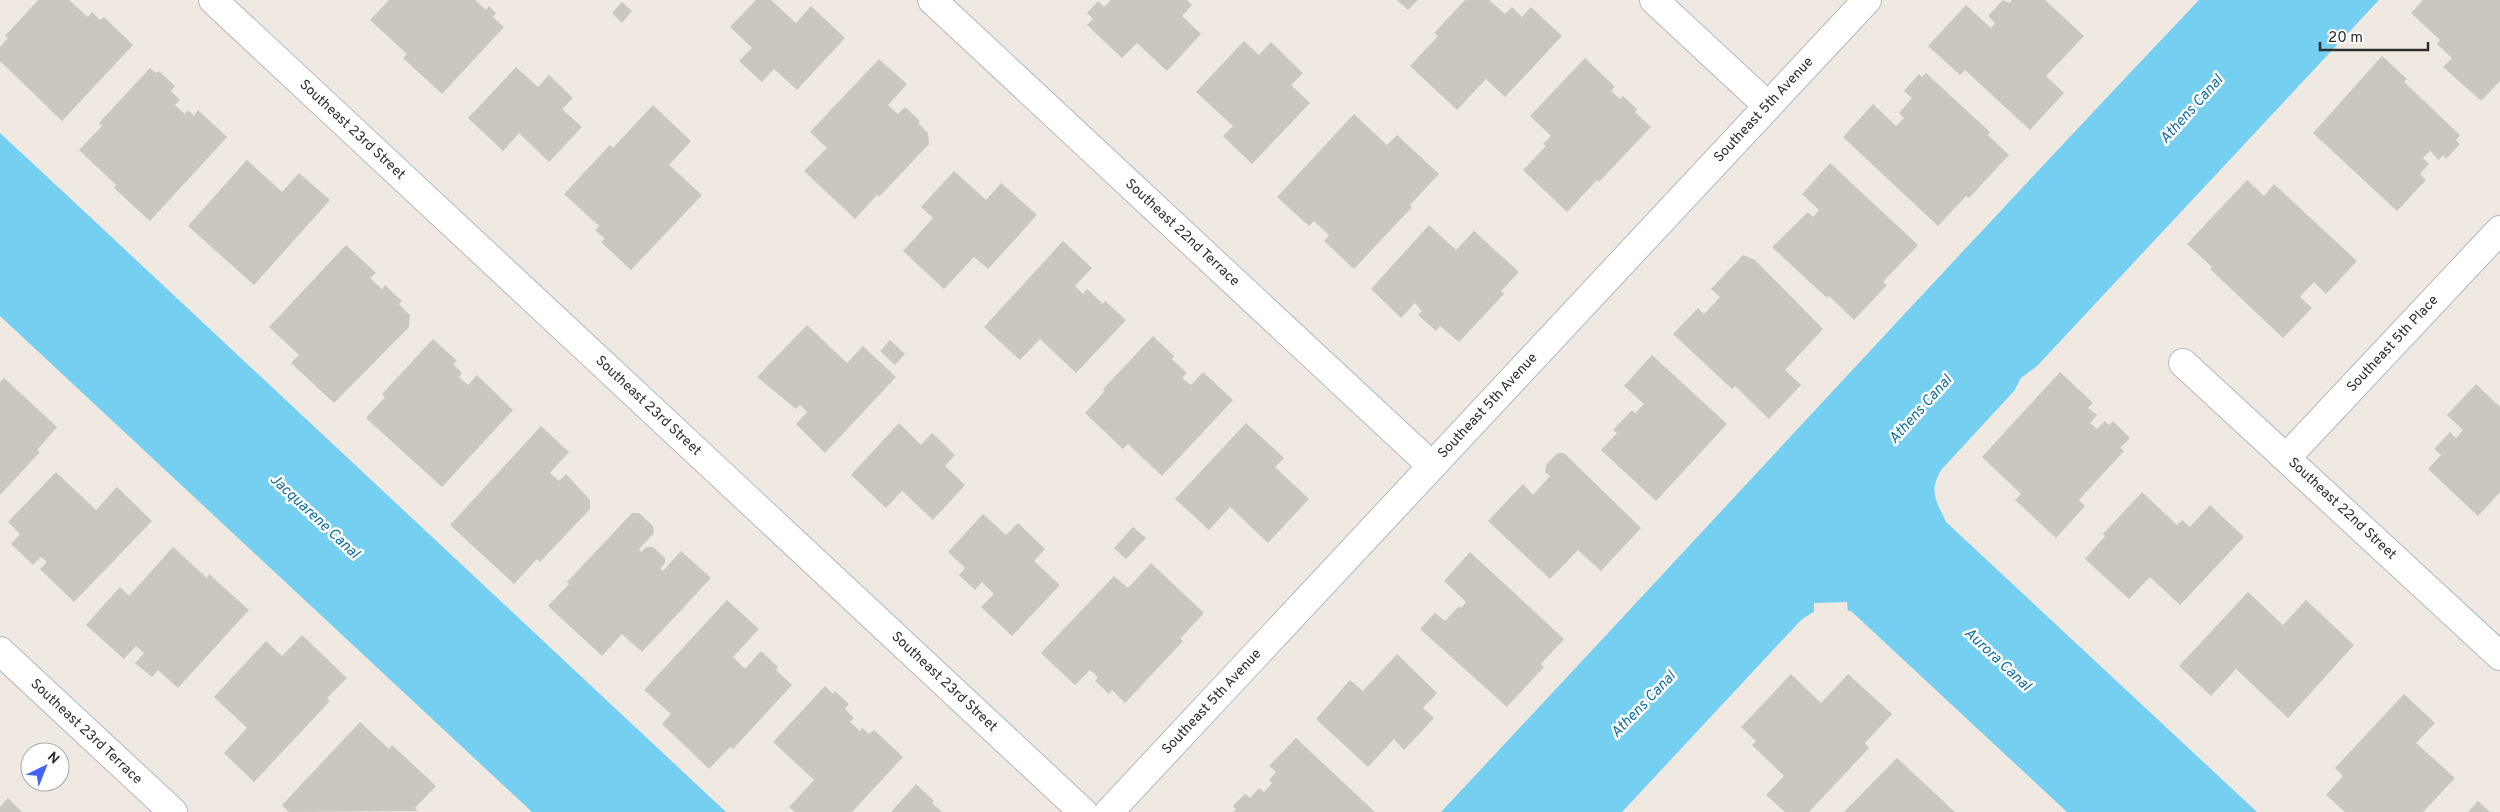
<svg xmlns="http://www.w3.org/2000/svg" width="2500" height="812" viewBox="0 0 2500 812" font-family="Overpass,sans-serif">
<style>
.water{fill:#75cff0}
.pier{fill:#efe9e1}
.building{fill:#cbc7bf}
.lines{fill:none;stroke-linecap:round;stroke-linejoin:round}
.minor-casing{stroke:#b4b7c1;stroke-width:30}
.minor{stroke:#fff;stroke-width:28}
.labels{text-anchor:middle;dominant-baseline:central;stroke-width:5;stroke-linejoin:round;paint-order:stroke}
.street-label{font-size:14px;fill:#2e2e2e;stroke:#fff}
.water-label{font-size:15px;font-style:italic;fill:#0d6fa3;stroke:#fff}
</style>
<rect width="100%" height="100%" fill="#efe9e1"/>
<!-- water -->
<g class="water">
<path d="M 2199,0 L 2379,0 L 2037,366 L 2021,378 L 2014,391 L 1942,469 C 1928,491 1936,500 1946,522 L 2257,812 L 2067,812 L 1851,611 L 1817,610 L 1802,619 L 1622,812 L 1441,812 C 1694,542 1944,269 2199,0 Z"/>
<polygon points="0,133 72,200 726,812 532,812 0,316"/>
</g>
<!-- pier -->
<polygon class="pier" points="1847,602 1848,613 1818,613 1814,615 1814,603"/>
<!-- building -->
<g class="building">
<polygon points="38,0 69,0 88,17 92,12 100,20 104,17 133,45 62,121 0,61 0,47 8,38 5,36"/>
<polygon points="389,0 475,0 486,10 489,6 496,13 493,17 504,27 442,94 403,58 407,54 370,20"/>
<polygon points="756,0 771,0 796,23 811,6 845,38 797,90 774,69 762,82 739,61 752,48 730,27"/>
<polygon points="1111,0 1187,0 1192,5 1182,16 1201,34 1167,71 1137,43 1122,58 1087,25 1093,19 1087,13 1098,1 1104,7"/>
<polygon points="1397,0 1418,0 1408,10"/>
<polygon points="1465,0 1489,0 1505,14 1512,7 1522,17 1531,7 1562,36 1505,97 1486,79 1457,110 1410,66 1438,36 1434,33"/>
<polygon points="2003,0 2010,3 2012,0 2045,0 2084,36 2046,76 2064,93 2030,130 1965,70 1960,75 1928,46 1966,5 1991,28 1995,23 1988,16"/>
<polygon points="2423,0 2500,0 2500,81 2481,101 2443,67 2452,58 2437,44 2440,40 2411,13"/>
<polygon points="622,2 632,11 622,23 612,13"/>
<polygon points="1244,41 1259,55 1271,42 1303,73 1291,85 1310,103 1252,164 1223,136 1233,126 1196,92"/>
<polygon points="2382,56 2407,79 2404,82 2460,135 2456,140 2460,144 2446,159 2443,155 2439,160 2430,151 2423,158 2429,164 2420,174 2426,180 2397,211 2313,133"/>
<polygon points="1585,58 1615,87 1611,91 1620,99 1623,96 1637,109 1635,112 1651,127 1599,182 1597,180 1567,212 1523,170 1546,146 1543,144 1551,136 1530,116"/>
<polygon points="879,59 907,84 888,105 898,114 905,107 920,121 918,123 928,133 929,144 879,197 877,195 855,219 804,171 827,148 810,132"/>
<polygon points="516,67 538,87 549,75 573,98 562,109 582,127 549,162 519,133 503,151 468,118"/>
<polygon points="150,68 156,73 159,71 175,86 171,91 180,100 175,105 185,114 188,110 194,116 198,110 227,137 150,221 114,188 116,185 79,150 102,126 99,123"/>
<polygon points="1926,73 1990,132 1988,135 2009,155 1969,198 1966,196 1938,226 1843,137 1873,104 1896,126 1904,118 1899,113 1912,98 1904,91 1919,74 1922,77"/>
<polygon points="653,105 691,141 669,165 702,195 631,270 601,242 605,239 595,230 599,226 564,194 610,145 613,148"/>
<polygon points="1354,114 1387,145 1397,135 1439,174 1410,205 1412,207 1354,269 1324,241 1329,235 1314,221 1309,226 1277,197"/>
<polygon points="247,160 282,192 299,173 330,200 254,285 188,226"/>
<polygon points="1830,163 1918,245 1883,282 1887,285 1854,320 1829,296 1827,298 1772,247 1808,212 1813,217 1819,210 1802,194"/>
<polygon points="954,171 986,200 1001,183 1037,215 988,269 974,257 944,289 903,251 933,218 921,207"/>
<polygon points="2247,180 2264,196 2274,184 2357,261 2326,294 2314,282 2300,297 2312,308 2283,338 2210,269 2212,267 2187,244"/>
<polygon points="1429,225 1456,250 1474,231 1519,272 1501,291 1504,294 1459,342 1440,326 1436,331 1418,315 1422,311 1415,303 1401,318 1371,289"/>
<polygon points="1063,241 1092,268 1075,286 1083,294 1087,289 1103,304 1105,301 1126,320 1076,373 1040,339 1020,360 984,327"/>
<polygon points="346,245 376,273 370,278 382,289 385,285 402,301 399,304 410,315 409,327 334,403 291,363 299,355 269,327"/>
<polygon points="1743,255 1755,260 1823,329 1785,370 1801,385 1769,419 1735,386 1732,389 1673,334 1698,308 1704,314 1720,297 1711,289"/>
<polygon points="807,325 847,363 863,346 896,377 825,453 796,424 807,412 800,405 796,409 757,377"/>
<polygon points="1153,336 1174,356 1172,359 1187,373 1182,378 1191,385 1203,372 1233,400 1162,476 1128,444 1123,449 1085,413 1105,391 1103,389"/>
<polygon points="433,339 457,361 453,364 462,373 459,377 468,385 477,375 513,410 442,487 366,418 385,397 382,394"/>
<polygon points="890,340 905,354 895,365 880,351"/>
<polygon points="1652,355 1727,424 1656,501 1601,450 1617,433 1613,430 1632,410 1635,413 1644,404 1624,386"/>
<polygon points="2060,372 2093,403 2088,408 2097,415 2090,423 2097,429 2105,421 2109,425 2113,421 2130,438 2120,448 2124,451 2079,500 2085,506 2056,538 2015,500 2021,494 1982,457"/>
<polygon points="4,378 57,427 37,450 40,452 0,495 0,382"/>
<polygon points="2476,384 2500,407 2500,492 2478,516 2428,469 2441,455 2434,449 2450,432 2456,438 2463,430 2447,415"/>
<polygon points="899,423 921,445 932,433 955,455 945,466 965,485 933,520 902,491 886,508 851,475"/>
<polygon points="1246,423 1284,458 1275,467 1309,499 1268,543 1230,507 1209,530 1175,499"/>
<polygon points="541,426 569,452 550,473 559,481 566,474 590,500 590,509 540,562 537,559 514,584 450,525"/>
<polygon points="1557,453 1564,453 1641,528 1601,571 1578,550 1550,579 1488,521 1523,484 1533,495 1550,476 1545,472 1546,465"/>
<polygon points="56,472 96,510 117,487 152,521 74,602 40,569 47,562 41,557 33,565 11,544 20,534 8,522"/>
<polygon points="2142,492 2177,525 2182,520 2190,527 2210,505 2244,537 2180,605 2150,577 2129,599 2085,559 2105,536 2103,534"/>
<polygon points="632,513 639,513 653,526 654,533 639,549 641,552 646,547 653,547 665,558 665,563 660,569 663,571 681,551 711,578 642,652 622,634 602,656 548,606 569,584 567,582"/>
<polygon points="983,514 1006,535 1018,523 1045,549 1034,561 1060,585 1012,636 981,607 994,594 982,582 975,590 959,575 965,568 948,552"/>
<polygon points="1133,527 1146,538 1126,559 1114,548"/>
<polygon points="173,547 207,578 209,574 249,610 178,688 158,670 152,677 135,663 144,653 136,646 124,659 86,625 120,587 129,596"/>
<polygon points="1470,552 1564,639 1541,664 1544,667 1507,707 1420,629 1435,613 1445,621 1459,606 1461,608 1466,602 1444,581"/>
<polygon points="1151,563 1204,613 1180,639 1183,641 1125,703 1112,690 1109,694 1095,681 1098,677 1090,670 1075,685 1041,653 1114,576 1128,588"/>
<polygon points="2248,592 2283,625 2306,600 2354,645 2288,718 2236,669 2211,696 2179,666"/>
<polygon points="727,600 759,629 733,657 745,669 761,651 778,667 776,670 792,685 733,749 730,747 709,769 662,724 671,714 644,690"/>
<polygon points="302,635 347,678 327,698 330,701 254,782 224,753 247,728 214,697 266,641 282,656"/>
<polygon points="1397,654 1437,693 1423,708 1434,718 1404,750 1394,739 1368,767 1316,719 1350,680 1363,691"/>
<polygon points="1791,674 1821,703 1848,674 1892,714 1865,743 1869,748 1809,812 1785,812 1766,795 1784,776 1752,745 1756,741 1741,727"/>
<polygon points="825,686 833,694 835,691 849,704 845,709 854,718 850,722 860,731 862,728 869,734 874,730 903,757 852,812 795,812 789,807 814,780 773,742"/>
<polygon points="2404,694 2435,723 2416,743 2455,778 2423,812 2345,812 2326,795 2343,776 2335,768"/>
<polygon points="360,722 389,749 392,745 436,786 415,808 418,811 289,812 282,805"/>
<polygon points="1296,738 1375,812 1233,812 1236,809 1233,806 1245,794 1250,798 1259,788 1264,792 1272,783 1269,780 1276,772 1269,766"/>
<polygon points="1897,758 1955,812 1844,812"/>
<polygon points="916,784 934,801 932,803 942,812 891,812"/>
<polygon points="8,798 22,812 0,812 0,807"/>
<polygon points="2478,801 2490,812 2468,812"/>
</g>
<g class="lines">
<defs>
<g id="minor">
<polyline points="213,0 1083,812"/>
<polyline points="932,0 1432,466"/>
<polyline points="1654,0 1768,106"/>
<polyline points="2183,363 2500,656"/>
<polyline points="2286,458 2500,230"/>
<polyline points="0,651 173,812"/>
<polyline points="1109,812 1867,0"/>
</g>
</defs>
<!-- minor casing -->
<use href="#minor" class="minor-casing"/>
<!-- minor -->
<use href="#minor" class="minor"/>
</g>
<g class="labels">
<!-- street labels -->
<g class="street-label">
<text transform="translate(1764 110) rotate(-47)">Southeast 5th Avenue</text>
<text transform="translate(352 130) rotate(43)">Southeast 23rd Street</text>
<text transform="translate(1182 233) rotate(43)">Southeast 22nd Terrace</text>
<text transform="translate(2393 344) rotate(-47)">Southeast 5th Place</text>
<text transform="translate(648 406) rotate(43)">Southeast 23rd Street</text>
<text transform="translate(1488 406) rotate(-47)">Southeast 5th Avenue</text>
<text transform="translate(2342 509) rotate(43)">Southeast 22nd Street</text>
<text transform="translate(944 682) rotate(43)">Southeast 23rd Street</text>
<text transform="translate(1212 702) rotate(-47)">Southeast 5th Avenue</text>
<text transform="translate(86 732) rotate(43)">Southeast 23rd Terrace</text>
</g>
<!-- water labels -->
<g class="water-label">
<text transform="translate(2192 110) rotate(-48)">Athens Canal</text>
<text transform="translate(1921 410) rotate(-48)">Athens Canal</text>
<text transform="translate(314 517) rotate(43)">Jacquarene Canal</text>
<text transform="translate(1997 660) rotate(43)">Aurora Canal</text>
<text transform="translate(1644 705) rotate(-46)">Athens Canal</text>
</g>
</g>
<!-- north arrow -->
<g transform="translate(45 767) rotate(43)"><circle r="24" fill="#ffffff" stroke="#ababab"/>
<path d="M0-4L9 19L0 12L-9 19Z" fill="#4264fb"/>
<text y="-8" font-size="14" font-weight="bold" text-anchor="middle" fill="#2e2e2e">N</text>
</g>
<!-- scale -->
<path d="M2320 42v8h108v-8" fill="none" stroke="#2e2e2e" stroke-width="2.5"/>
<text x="2328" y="42" font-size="15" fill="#2e2e2e" stroke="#ffffff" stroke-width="4" paint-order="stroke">20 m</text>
</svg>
